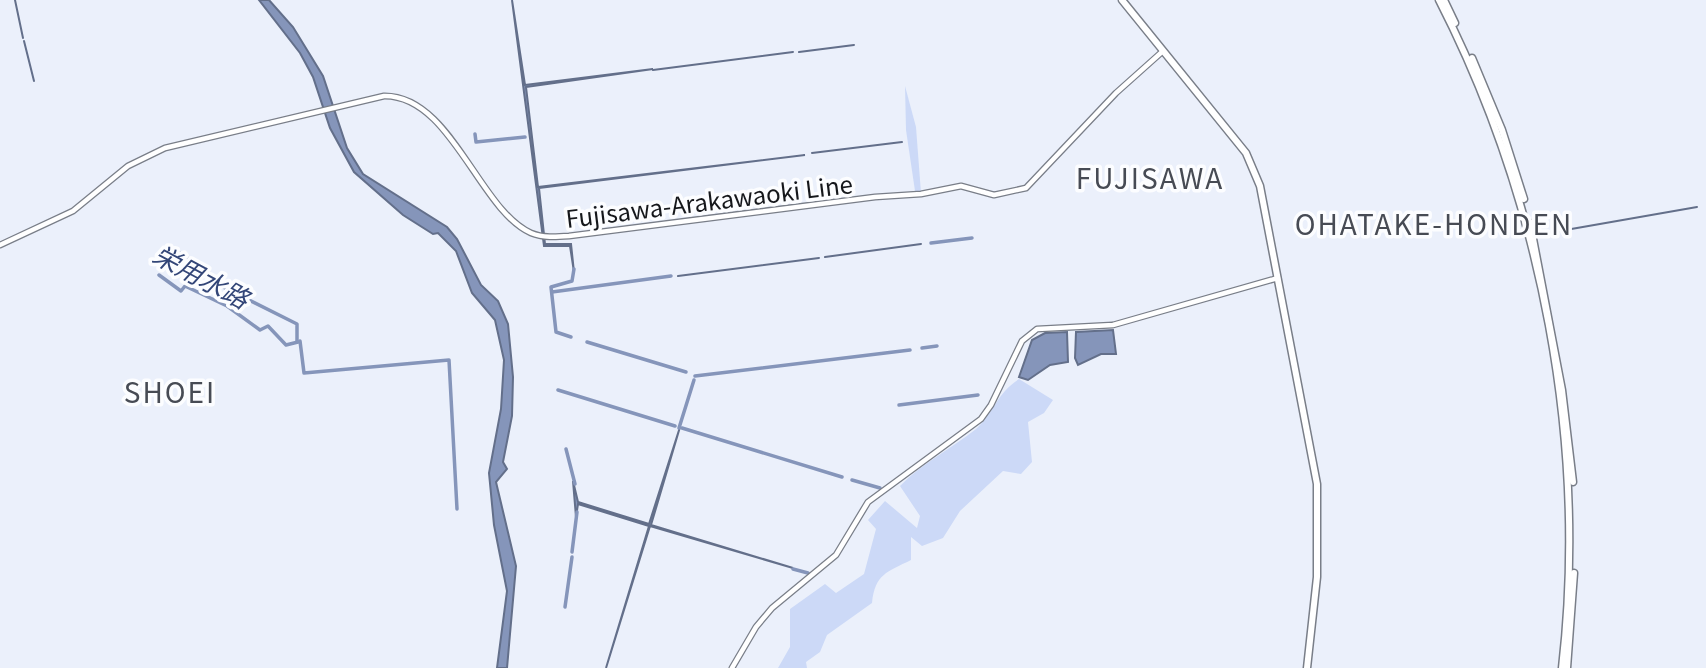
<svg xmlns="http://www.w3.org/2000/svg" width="1706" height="668" viewBox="0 0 1706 668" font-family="Georgia,'Noto Sans JP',serif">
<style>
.green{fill:#ccd9f7}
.water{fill:#8595ba;stroke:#636f8a;stroke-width:2}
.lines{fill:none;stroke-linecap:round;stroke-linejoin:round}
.stream{stroke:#636f8a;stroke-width:2}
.canal{stroke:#8595ba;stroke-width:3.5}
.major-casing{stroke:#797e88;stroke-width:7}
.highway-casing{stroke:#797e88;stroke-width:9}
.major{stroke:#fff;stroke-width:4.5}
.highway{stroke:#fff;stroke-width:6}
.labels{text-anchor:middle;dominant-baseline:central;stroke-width:7;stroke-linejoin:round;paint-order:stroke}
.street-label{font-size:24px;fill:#15171b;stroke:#fcfdff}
.water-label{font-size:26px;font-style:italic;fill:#334678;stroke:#fcfdff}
.quarter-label{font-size:28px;letter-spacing:2px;fill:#474b54;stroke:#fcfdff}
</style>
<rect width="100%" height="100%" fill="#ebf0fb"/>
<!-- green -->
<g class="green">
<polygon points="905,86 916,127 921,193 915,191 906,130"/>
<path d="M 1019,379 L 1053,400 L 1044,413 L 1028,422 L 1032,462 L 1021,474 L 1003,471 L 960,511 L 943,538 L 922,546 L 911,537 L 911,560 C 887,572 875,574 872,603 L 827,635 L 820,652 L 806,662 L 807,668 L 778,668 L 790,647 L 790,609 L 825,584 L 836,593 L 864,574 L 876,529 L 868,520 L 885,501 L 917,528 L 920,516 L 900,486 C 922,463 951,449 976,429 C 994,412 997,393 1019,379 Z"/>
</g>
<!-- water -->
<g class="water">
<polygon points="259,0 269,0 293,27 323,76 347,148 363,174 447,227 457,239 481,285 498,301 508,324 513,377 512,416 503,462 507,469 496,482 516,566 507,668 497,668 507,591 494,525 489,473 501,409 504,360 495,320 472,293 456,251 438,233 433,234 403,215 354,172 330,128 313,77 300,53"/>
<polygon points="512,0 525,85 653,69 526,87 538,187 805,155 539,188 545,244 571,244 574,272 570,246 544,246"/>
<polygon points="1113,330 1116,354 1101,354 1078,365 1075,358 1076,332"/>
<polygon points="1067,332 1068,362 1050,365 1028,380 1019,377 1032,340 1045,333"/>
<polygon points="680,427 651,525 793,568 650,526 606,668 649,526 578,504 576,517 573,481 578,502 649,524"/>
</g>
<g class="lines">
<!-- stream -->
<g class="stream">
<polyline points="15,0 23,38"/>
<polyline points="24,41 34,81"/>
<polyline points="799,52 854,45"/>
<polyline points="653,70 793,52"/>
<polyline points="812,153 902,142"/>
<polyline points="1537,235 1697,207"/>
<polyline points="825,257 921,244"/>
<polyline points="678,276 819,258"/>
</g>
<!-- canal -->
<g class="canal">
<polyline points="475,134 476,142 525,137"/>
<polyline points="931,243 972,238"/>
<polyline points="178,252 205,269 223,287 297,324 297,342"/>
<polyline points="159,275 181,291 185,286 227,306 260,330 268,326 286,345 298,342"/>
<polyline points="552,292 671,276"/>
<polyline points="571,337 556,332 551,287 572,281 574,269"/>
<polyline points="300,341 304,373 449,360 457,509"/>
<polyline points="587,342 686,372"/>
<polyline points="922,348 937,346"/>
<polyline points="695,376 910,350"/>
<polyline points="558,390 675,426"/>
<polyline points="899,405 978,395"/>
<polyline points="679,428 694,380"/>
<polyline points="682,428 842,477"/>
<polyline points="566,449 575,484"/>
<polyline points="852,480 880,488"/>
<polyline points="572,552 577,512"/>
<polyline points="793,569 808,573"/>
<polyline points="565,607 572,557"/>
</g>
<defs>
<g id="major">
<path d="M 0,245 L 73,211 L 128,166 L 165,148 L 384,96 C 451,95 479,210 531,233 C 543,238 556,237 569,236 L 875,197 L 921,194 L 961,186 L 994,195 L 1026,188 L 1116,93 L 1163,51"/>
<polyline points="732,668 756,627 772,608 836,555 868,502 981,419 991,405 1022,341 1037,329 1113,325 1278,278"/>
</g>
<g id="highway">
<polyline points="1122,0 1246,153 1260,186 1317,484 1317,577 1307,668"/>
<path d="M 1439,0 C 1542,201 1588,443 1562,668"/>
<polyline points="1444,0 1455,23"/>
<polyline points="1472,58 1502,130 1524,199"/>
<polyline points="1530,223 1562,390 1573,482"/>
<polyline points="1567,668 1574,573"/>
</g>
</defs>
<!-- major casing -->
<use href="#major" class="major-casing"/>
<!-- highway casing -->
<use href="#highway" class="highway-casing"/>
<!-- major -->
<use href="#major" class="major"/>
<!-- highway -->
<use href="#highway" class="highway"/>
</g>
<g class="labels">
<!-- street labels -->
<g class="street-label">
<text transform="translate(709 200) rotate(-7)">Fujisawa-Arakawaoki Line</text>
</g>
<!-- water labels -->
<g class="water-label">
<text transform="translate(202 275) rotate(28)">栄用水路</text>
</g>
<!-- quarter labels -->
<g class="quarter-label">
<text x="1150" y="177">FUJISAWA</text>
<text x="1434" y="223">OHATAKE-HONDEN</text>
<text x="170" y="391">SHOEI</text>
</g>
</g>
</svg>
